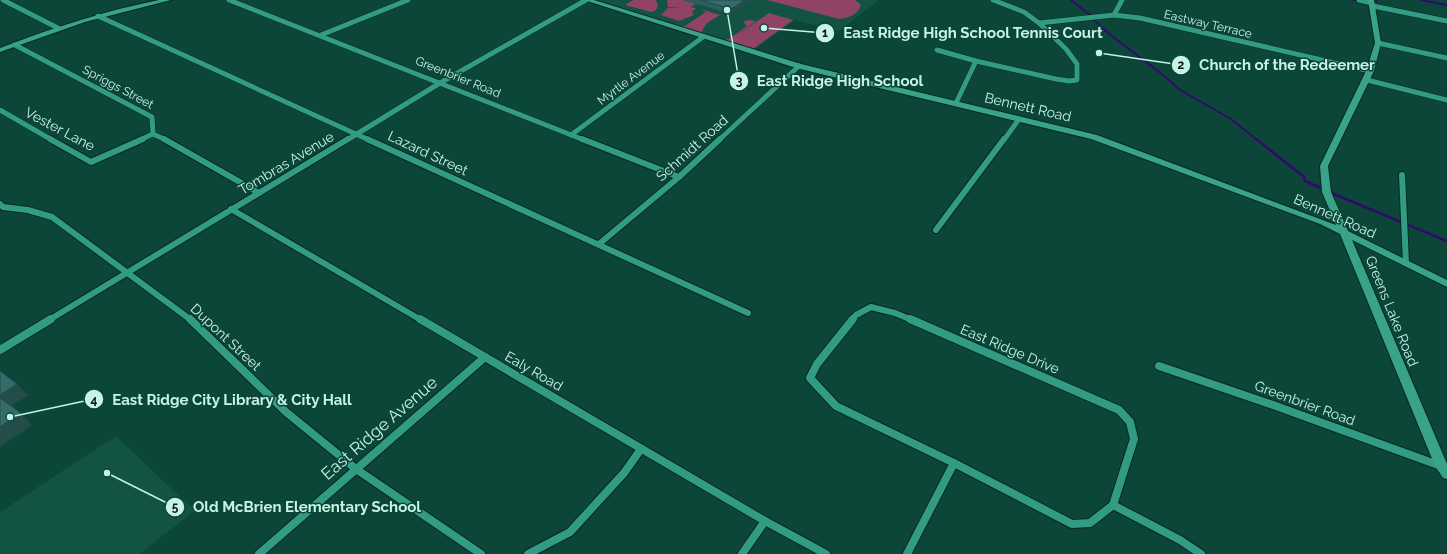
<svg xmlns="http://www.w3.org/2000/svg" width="1447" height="554" viewBox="0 0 1447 554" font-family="Raleway,sans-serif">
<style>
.built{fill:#125344}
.green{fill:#904366}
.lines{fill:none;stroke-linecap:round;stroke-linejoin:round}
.stream-far1{stroke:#33096b;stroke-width:2}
.stream{stroke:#33096b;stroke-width:2.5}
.street-far2-casing{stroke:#082921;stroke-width:6}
.street-far1-casing{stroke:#082921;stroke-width:8}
.street-casing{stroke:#082921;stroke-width:10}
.secondary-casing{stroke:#082921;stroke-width:2}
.street-far2{stroke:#319c83;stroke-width:5}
.street-far1{stroke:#319c83;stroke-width:6}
.street{stroke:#319c83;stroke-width:8}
.secondary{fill:#38a389;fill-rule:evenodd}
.wall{fill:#2d5d5c}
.shaded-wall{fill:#244c4b}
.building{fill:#346c6b;stroke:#244c4b}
.labels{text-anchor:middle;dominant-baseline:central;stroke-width:3;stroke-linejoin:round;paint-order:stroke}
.far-street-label{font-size:12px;fill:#c5f3e5;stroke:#0c4639}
.street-label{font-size:14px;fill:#c5f3e5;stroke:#0c4639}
.near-street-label{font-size:17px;fill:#c5f3e5;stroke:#0c4639}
.leader{fill:none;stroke:#c5f3e5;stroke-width:1.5}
.callout-dot{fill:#c5f3e5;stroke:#0c4639;stroke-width:1.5}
.mark-label{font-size:12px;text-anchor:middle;font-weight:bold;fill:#111}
.callout-label{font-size:15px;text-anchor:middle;font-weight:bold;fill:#c5f3e5;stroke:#0c4639;stroke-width:3;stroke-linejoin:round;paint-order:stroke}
</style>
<rect width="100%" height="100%" fill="#0c4639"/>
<!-- built -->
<g class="built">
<polygon points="594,0 879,0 839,31 795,20 754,50"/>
<polygon points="116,436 195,511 139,554 0,554 0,512"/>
</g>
<!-- green -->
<g class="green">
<polygon points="633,0 656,0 658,6 655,11 651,12 625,5"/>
<polygon points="667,0 683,0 696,4 690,7 696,8 692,12 694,15 679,21 661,15 668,8 682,7 668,7"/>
<path d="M 767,0 L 855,0 L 861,5 C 858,15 848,18 839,19 Z"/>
<path d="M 701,9 L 720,15 C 711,21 705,22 702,32 L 700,33 L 681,28 L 682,26 L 685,26 L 706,12 Z"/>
<polygon points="769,13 793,20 753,49 722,40 729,39 747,26 743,22 748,20 756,21 736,36"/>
</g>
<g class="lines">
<!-- stream-far1 -->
<g class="stream-far1">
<polyline points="1071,0 1090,15"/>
<polyline points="1353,0 1359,1"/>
<polyline points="1375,0 1376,2"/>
<polyline points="1421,0 1447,5"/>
<polyline points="1094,20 1108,33 1162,74 1180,90 1231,119 1257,140"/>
</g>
<!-- stream -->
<g class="stream">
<polyline points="1256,139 1304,177 1305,181 1325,190"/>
<polyline points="1329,192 1447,241"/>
</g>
<defs>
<g id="street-far2">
<polyline points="3,0 58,28"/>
<polyline points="229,0 584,140"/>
<polyline points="1359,0 1372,3"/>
<polyline points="1373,6 1447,21"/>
<polyline points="1114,15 1122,0"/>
<polyline points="98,16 369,140"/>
<polyline points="1039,23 1114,15 1140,18 1370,71"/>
<polyline points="321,35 408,0"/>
<polyline points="1378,43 1447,58"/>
<polyline points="15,45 152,117 153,134 166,140"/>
<polyline points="937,50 976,61 1056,79 1069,81 1077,80 1077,64 1066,49 1039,23 1024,12 993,0"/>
<polyline points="1367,80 1447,100"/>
<polyline points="956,103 976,61"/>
<polyline points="0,110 52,140"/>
<polyline points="571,135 703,37"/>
<polyline points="140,140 153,134"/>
<polyline points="347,140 440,83 586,0"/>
<polyline points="719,140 799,66"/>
<polyline points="1004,140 1019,119"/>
</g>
<g id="street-far1">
<polyline points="50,139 91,162 143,139"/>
<polyline points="164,139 259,193"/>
<polyline points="367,139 748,313"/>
<polyline points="582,139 679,177"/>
<polyline points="1402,175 1406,263"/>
<polyline points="0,204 3,207 28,210 52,217 191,320"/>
<polyline points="231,209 421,320"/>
<polyline points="936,230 1004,139"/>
<polyline points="599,244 679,177 720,139"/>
<polyline points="49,320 348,139"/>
<polyline points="852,320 856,315 871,307 895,313 912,320"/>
</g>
<g id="street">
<polyline points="190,319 286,412 356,469 481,554"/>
<polyline points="420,319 765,521 826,554"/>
<polyline points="853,319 817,364 810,378 836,406 954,463 1072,524 1090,523 1113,505 1134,439 1130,422 1119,410 910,319"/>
<polyline points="0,350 51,319"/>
<polyline points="1159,366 1273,405 1441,466"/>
<polyline points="1113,505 1180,540 1201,554"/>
<polyline points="259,554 485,357"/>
<polyline points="528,554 570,532 624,473 641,449"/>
<polyline points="742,554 765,521"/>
<polyline points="907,554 954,463"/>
</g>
<g id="secondary">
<path d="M 159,0 L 171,0 L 85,22 L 0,52 L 0,48 C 52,28 104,11 159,0 Z"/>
<polygon points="584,0 594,0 801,64 1097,135 1336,225 1322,192 1320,166 1366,71 1375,43 1368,0 1374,0 1381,43 1374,71 1328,166 1331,192 1348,231 1447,280 1447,287 1352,240 1447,464 1447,479 1443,478 1435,466 1340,234 1320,224 1091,139 796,68"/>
</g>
</defs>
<!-- street-far2 casing -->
<use href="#street-far2" class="street-far2-casing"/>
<!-- street-far1 casing -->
<use href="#street-far1" class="street-far1-casing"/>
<!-- street casing -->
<use href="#street" class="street-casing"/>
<!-- secondary casing -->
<use href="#secondary" class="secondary-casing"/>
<!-- street-far2 -->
<use href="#street-far2" class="street-far2"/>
<!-- street-far1 -->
<use href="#street-far1" class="street-far1"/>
<!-- street -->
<use href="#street" class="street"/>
<!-- secondary -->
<use href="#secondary" class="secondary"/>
</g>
<!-- wall -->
<polygon class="wall" points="683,0 752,0 731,14"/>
<!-- shaded-wall -->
<g class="shaded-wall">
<polygon points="745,0 752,0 731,14 731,9"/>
<polygon points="17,384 28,395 9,408 0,399 0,395"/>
<polygon points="21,413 32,425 0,447 0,427"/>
</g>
<!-- building -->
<g class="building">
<polygon points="700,0 745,0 731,9"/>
<polygon points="0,371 17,384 0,395"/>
<polygon points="0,398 21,413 0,427"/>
</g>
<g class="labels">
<!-- far-street labels -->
<g class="far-street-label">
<text transform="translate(1208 24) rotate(13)">Eastway Terrace</text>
<text transform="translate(458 77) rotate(22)">Greenbrier Road</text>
<text transform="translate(631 78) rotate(-37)">Myrtle Avenue</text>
<text transform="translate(118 87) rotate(28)">Spriggs Street</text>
</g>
<!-- street labels -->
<g class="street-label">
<text transform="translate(1028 107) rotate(13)">Bennett Road</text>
<text transform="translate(60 129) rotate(28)">Vester Lane</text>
<text transform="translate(692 148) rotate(-42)">Schmidt Road</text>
<text transform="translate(428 153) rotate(25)">Lazard Street</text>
<text transform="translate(286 163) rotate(-31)">Tombras Avenue</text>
<text transform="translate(1335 216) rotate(24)">Bennett Road</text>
<text transform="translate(1392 311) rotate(68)">Greens Lake Road</text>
<text transform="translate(226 337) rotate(43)">Dupont Street</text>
<text transform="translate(1010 349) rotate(23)">East Ridge Drive</text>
<text transform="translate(534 371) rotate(30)">Ealy Road</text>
<text transform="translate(1305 403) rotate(20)">Greenbrier Road</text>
</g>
<!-- near-street labels -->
<g class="near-street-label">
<text transform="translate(379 428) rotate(-41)">East Ridge Avenue</text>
</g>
</g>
<!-- callouts -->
<path class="leader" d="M764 28L825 33M1099 53L1181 65M727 10L739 81M10 417L94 399M107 473L175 507"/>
<g class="callout-dot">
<circle cx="764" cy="28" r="4"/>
<circle cx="1099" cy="53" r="4"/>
<circle cx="727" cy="10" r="4"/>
<circle cx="10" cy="417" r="4"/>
<circle cx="107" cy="473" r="4"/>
<circle cx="825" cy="33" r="10"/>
<circle cx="1181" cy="65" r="10"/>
<circle cx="739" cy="81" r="10"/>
<circle cx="94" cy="399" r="10"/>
<circle cx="175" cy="507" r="10"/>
</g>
<g class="mark-label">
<text x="825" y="37">1</text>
<text x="1181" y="69">2</text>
<text x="739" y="85">3</text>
<text x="94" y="404">4</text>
<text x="175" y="511">5</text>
</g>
<g class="callout-label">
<text x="973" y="38">East Ridge High School Tennis Court</text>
<text x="1287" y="70">Church of the Redeemer</text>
<text x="840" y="86">East Ridge High School</text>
<text x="232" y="405">East Ridge City Library &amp; City Hall</text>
<text x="307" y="512">Old McBrien Elementary School</text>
</g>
</svg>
